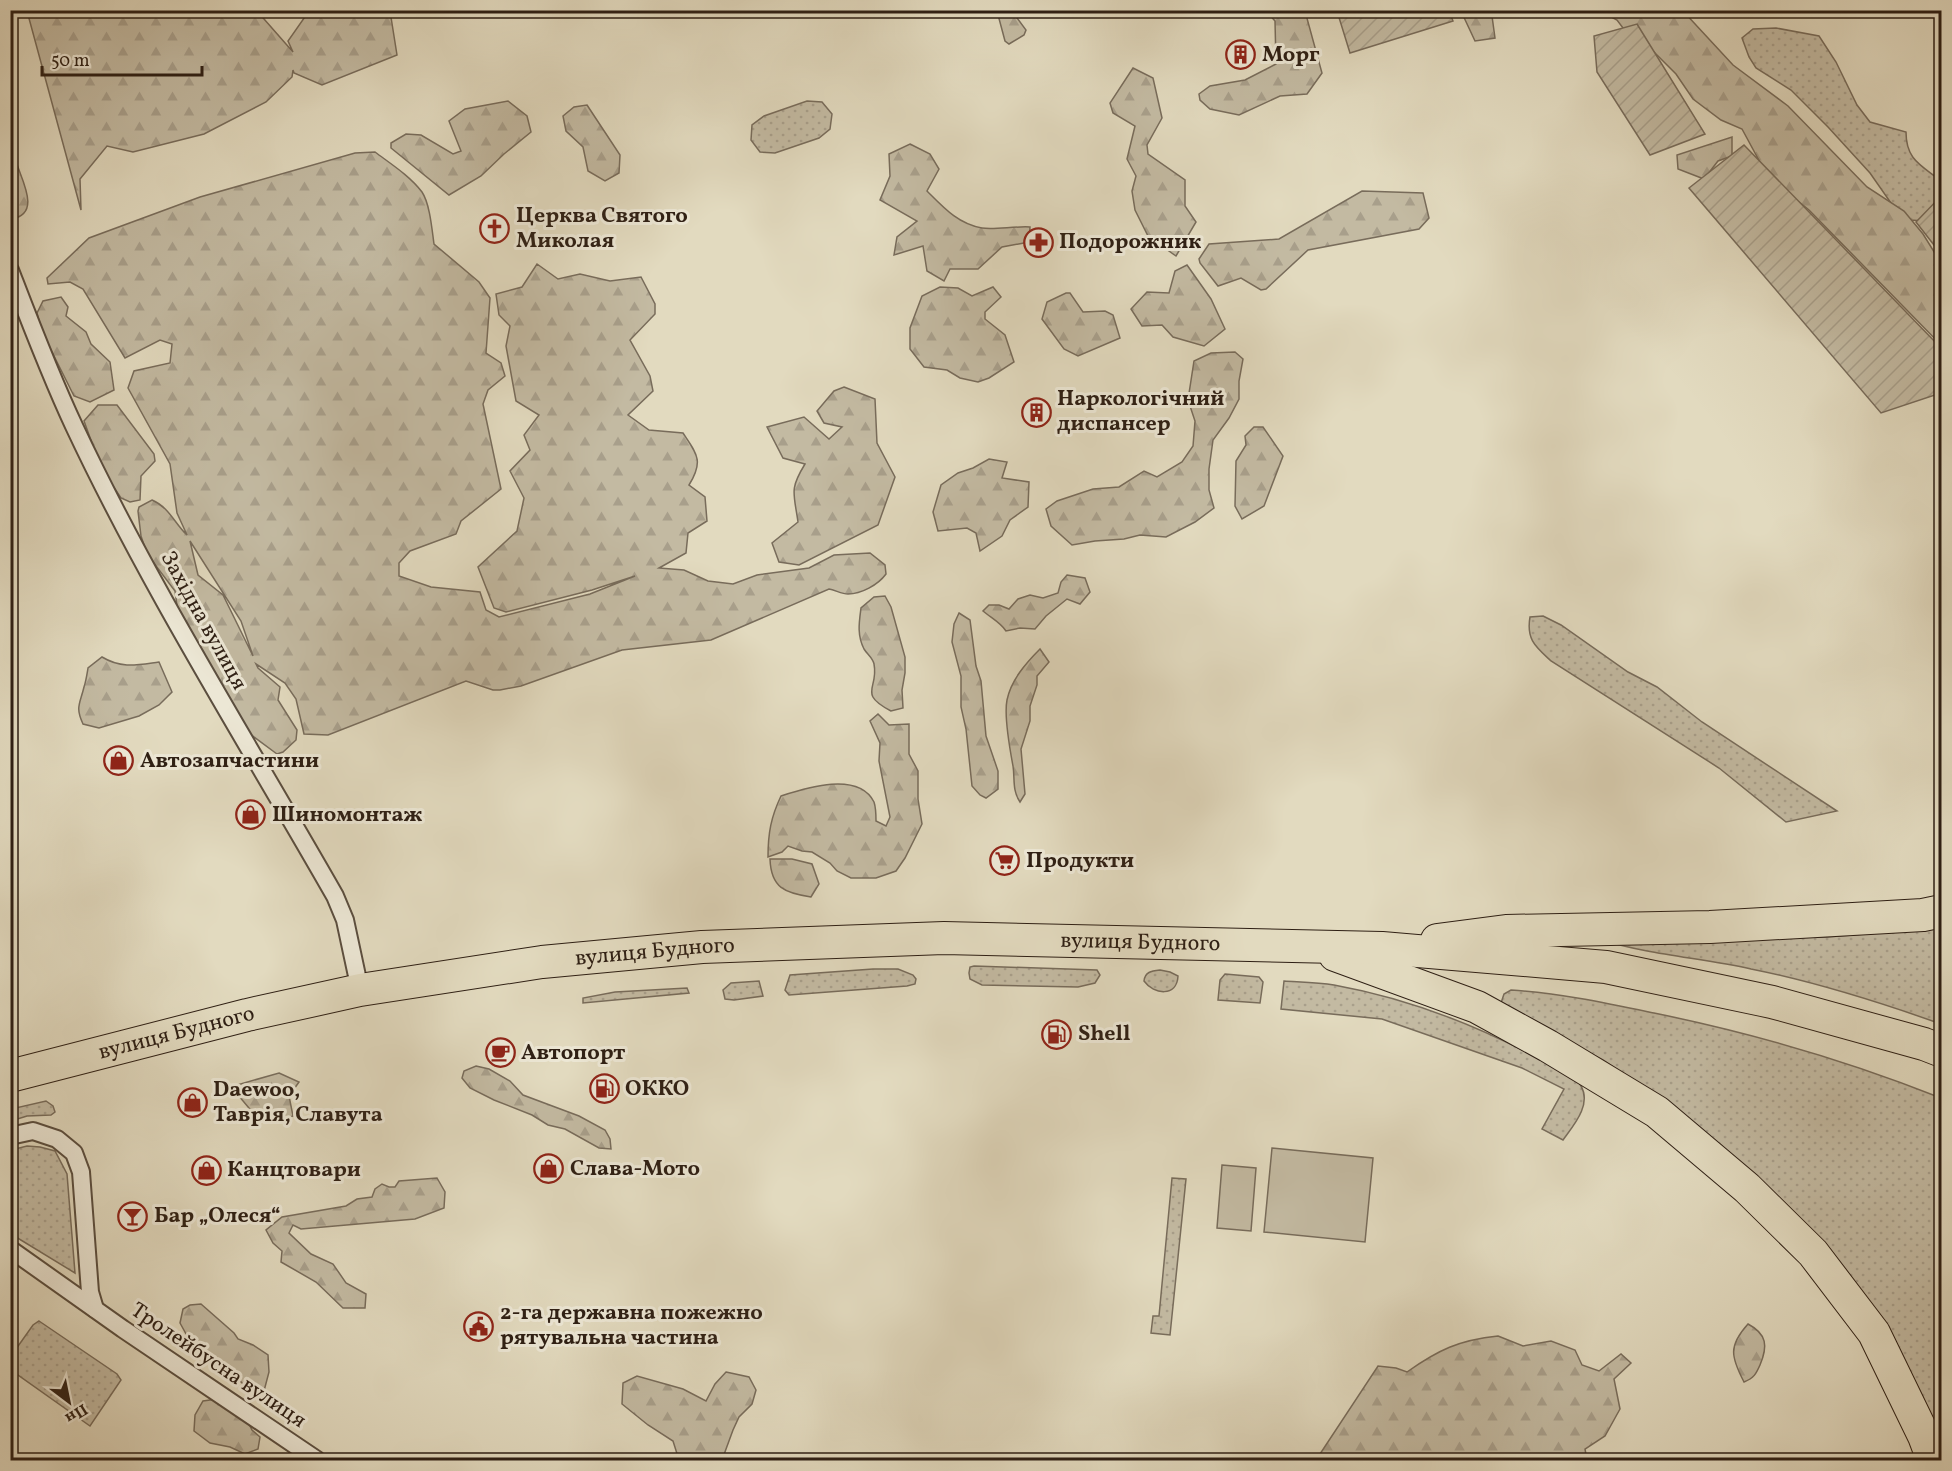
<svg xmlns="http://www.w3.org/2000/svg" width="1952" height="1471" viewBox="0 0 1952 1471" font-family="Vollkorn,serif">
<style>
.grass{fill:url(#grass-dots);stroke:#786c5b;stroke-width:1.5}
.forest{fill:url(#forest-firs);stroke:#786c5b;stroke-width:1.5;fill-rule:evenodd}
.garden{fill:url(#garden-furrows);stroke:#786c5b;stroke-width:1.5}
.pitch{fill:#c3baa2;stroke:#786c5b;stroke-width:1.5}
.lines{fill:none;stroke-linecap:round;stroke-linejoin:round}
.street-casing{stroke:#5b4e3f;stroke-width:20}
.highway-casing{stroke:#2e1f14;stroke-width:34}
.street{stroke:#ece7d5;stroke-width:16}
.highway{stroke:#e2dabf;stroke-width:32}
.labels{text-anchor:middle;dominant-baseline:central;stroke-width:6;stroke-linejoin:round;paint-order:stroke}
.poi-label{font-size:22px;font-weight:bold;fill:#2e1f14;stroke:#ece7d5;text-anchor:start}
.street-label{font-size:22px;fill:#2e1f14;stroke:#ece7d5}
</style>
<defs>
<pattern id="grass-dots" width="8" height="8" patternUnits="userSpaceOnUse" patternTransform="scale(1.5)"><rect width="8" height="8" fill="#c3baa2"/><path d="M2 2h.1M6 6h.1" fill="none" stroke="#a89f8b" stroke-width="1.8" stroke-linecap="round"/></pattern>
<pattern id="forest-firs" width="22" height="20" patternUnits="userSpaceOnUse" patternTransform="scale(1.5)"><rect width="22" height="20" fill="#c3baa2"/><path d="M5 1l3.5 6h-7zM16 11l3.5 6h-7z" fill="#a89f8b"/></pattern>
<pattern id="garden-furrows" width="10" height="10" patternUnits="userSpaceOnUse" patternTransform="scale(1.5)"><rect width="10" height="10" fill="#c3baa2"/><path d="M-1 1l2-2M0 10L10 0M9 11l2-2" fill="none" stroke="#a89f8b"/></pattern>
</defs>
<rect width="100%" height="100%" fill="#e2dabf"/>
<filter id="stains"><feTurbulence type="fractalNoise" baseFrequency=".00333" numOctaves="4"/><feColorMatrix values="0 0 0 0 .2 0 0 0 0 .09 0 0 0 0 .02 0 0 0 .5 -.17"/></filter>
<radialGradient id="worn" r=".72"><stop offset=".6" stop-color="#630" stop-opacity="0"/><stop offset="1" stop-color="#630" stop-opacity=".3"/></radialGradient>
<!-- grass -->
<g class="grass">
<path d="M 1776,28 L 1819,36 L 1836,62 L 1857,105 L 1870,122 L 1906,132 C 1906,160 1921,165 1941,181 L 1941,197 L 1925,221 L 1910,220 L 1893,206 L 1870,173 L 1828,127 L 1791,90 L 1756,68 L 1749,57 L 1742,38 L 1753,29 Z"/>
<polygon points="807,101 822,102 832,114 830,129 819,138 775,153 760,152 751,140 752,125 764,116"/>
<path d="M 1543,616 L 1561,625 L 1628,672 L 1657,687 L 1702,722 L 1837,811 L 1786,822 L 1719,768 L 1551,661 C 1536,647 1526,640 1530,617 Z"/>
<path d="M 1941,928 L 1941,1024 C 1879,1002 1816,982 1751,969 C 1702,958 1650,955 1602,940 L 1827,937 Z"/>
<polygon points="974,966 1097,970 1100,975 1095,983 1078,987 982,985 970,979 969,973 970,967"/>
<polygon points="873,969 898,969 913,975 916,979 915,984 907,986 789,995 785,990 790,975"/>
<path d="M 1160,970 L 1170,972 L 1178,976 C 1177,997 1154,995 1144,981 C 1145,972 1151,971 1160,970 Z"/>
<polygon points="1225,974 1259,977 1263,982 1260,1003 1218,1000 1220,980"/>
<polygon points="759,981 763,996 734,1000 725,999 723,990 731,983"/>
<path d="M 1284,981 C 1300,982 1318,982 1334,985 C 1406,998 1479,1026 1543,1061 C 1555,1068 1574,1074 1581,1086 C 1592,1105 1573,1126 1563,1140 L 1542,1129 L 1564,1089 L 1522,1068 L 1382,1019 L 1281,1009 Z"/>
<polygon points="687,988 689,993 583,1003 583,998 615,992"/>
<path d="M 1511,990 C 1559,993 1606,1003 1654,1013 C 1752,1033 1848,1061 1941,1098 L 1941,1455 L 1916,1397 L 1659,1098 L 1603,1060 L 1523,1019 L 1501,1003 L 1504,994 Z"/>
<polygon points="46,1101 53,1106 55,1112 51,1115 27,1116 11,1121 11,1109"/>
<polygon points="27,1146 40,1147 55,1151 67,1174 75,1273 11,1234 11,1150"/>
<polygon points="1172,1178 1186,1179 1170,1335 1151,1333 1153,1316 1159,1316"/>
<polygon points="39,1321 117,1374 121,1380 90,1426 11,1370 11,1356 33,1325"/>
</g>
<!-- forest -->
<g class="forest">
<polygon points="27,11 257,11 293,52 288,41 309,11 319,11 333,14 334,11 390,11 397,55 322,85 294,73 293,70 292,77 266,102 204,134 133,152 107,146 80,179 81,210"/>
<polygon points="997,11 1012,11 1026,30 1024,35 1009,44 1005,41"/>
<polygon points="1266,11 1305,11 1322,73 1307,94 1280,96 1239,115 1210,109 1200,100 1199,94 1210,86 1245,80 1276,64 1275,21"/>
<polygon points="1461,11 1505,11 1506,13 1492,16 1495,38 1475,41"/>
<polygon points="1600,11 1683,11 1733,65 1788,106 1867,187 1904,211 1923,234 1941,263 1941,345 1809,210 1768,177 1742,129 1721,120 1693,99 1676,74 1645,43 1626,32 1617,20"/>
<polygon points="1133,68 1153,78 1162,118 1147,145 1148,154 1185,180 1185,206 1196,222 1176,256 1148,236 1135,210 1132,191 1136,176 1127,159 1135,126 1113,113 1110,103"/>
<polygon points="508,101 527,116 531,132 504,154 481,176 449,195 391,148 391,143 406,134 421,135 453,154 461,151 449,121 465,109"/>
<polygon points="587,105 620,155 619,173 605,181 588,171 583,147 566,131 563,116 574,107"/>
<path d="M 11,120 C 12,126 15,133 16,139 C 16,145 14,152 15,158 C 19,176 44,214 11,219 Z"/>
<polygon points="1732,137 1732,156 1718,161 1704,179 1678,169 1677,155"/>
<path d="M 910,144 L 930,154 L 939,169 L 927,191 C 943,207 958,224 982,228 C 994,230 1015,226 1030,227 L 1029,242 L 1002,247 L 978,269 L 950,269 L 944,281 L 927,271 L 923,246 L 894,255 L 897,237 L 917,221 L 880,200 L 890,176 L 889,154 Z"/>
<path d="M 375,152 C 391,164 410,176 422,192 C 430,204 432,230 434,244 L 479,282 L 490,298 L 486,353 L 501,363 L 505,376 L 488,390 L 483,404 L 501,489 L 461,521 L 456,534 L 410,551 L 399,563 L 399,576 L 431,587 L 480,592 L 486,610 L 499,617 L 590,594 L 635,576 L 592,590 L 506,612 L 494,608 L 478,567 L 517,531 L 524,498 L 510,471 L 530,450 L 524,435 L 539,415 L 516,401 L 506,346 L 510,326 L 499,315 L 496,294 L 522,287 L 537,264 L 558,279 L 580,274 L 610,281 L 641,277 L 655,304 L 655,314 L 630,340 L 650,376 L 653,391 L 628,415 L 649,430 L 683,433 C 697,454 704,461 689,485 L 705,497 L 707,521 L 688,533 L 686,553 L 659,568 L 684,570 L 708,581 L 733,584 L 757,575 L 809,568 L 834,555 L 870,553 L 885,565 L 886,574 C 878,585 861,594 848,594 C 842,594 835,590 829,589 L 711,640 L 622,650 L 521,686 L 500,690 L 493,690 L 466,681 L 328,735 L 304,734 L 296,699 L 285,683 L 256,664 L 258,668 L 280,687 L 278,700 L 297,730 L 296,740 L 283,752 L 277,754 L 235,723 L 231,700 L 180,627 L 175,591 L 147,554 L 141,536 L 138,511 L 139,507 L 152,500 C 169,507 175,524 187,535 L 177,513 L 170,464 L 128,388 L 134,371 L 170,363 L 172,344 L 160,340 L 125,358 L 83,289 L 70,282 L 48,284 L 47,278 L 89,238 L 200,197 L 355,153 ZM 190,541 L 241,621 L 253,656 L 223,595 L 198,575 Z"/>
<polygon points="1362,191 1423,193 1429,218 1419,229 1308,250 1266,289 1261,290 1241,278 1218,286 1200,263 1199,259 1209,244 1279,239"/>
<polygon points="1187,265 1211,299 1225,329 1204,346 1173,337 1162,325 1142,326 1131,309 1147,292 1169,293 1175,271"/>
<polygon points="940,287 958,288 972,296 993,287 1001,297 985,312 985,319 1005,335 1014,362 989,378 978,382 960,378 947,370 924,367 910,349 910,328 922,296"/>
<polygon points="1066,293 1070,293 1083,312 1105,311 1113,315 1120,338 1078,356 1064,349 1042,319 1047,302"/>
<polygon points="61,297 68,307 66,316 86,332 91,344 110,362 114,390 90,402 74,396 42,332 37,313 43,301"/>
<polygon points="1235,352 1243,359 1239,381 1239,399 1229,418 1213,440 1209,469 1209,490 1214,508 1195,522 1166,537 1140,535 1124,539 1095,541 1072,545 1051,526 1046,509 1057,501 1093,489 1119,487 1144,471 1157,477 1182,462 1193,446 1195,421 1188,400 1194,361 1211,353"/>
<path d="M 844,387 L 875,399 L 877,443 L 895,477 L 878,525 L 799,565 L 779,562 L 772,543 L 798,522 C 794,493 789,490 805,464 L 783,458 L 767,427 L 804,417 L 829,439 L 842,427 L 824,423 L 817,411 L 834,391 Z"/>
<polygon points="98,405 117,405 154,454 155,461 141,476 140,500 130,502 121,498 101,468 84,421"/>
<polygon points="1254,427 1263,427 1283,456 1264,506 1242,519 1235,506 1236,461 1246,445 1245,436"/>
<polygon points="989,459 1007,462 1002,478 1029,482 1028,507 1010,520 1002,536 980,551 976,533 967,528 938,531 933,512 941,485 958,473 973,468"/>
<path d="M 1067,575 L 1085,578 L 1090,592 L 1080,604 L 1067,599 L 1046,616 L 1035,629 L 1020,628 L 1006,631 C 1000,622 991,618 983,611 L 989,605 L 999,605 L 1009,609 L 1018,599 L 1030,595 L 1043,598 L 1058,593 L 1061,582 Z"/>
<path d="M 885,596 L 891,607 L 905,657 L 905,673 L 902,690 L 903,708 L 891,711 C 857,693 879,689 874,664 C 873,658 867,654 864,649 C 857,635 859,623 861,608 L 874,597 Z"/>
<polygon points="959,613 970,620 976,666 981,681 986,736 998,771 998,789 986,798 980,795 972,786 966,729 961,707 961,676 952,642 954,624"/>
<path d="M 1040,649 L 1049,662 L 1037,676 L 1037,685 L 1030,706 L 1030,721 L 1021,749 L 1025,794 L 1020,802 C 1012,790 1015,779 1013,766 C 1010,750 1004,715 1007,700 C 1011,680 1026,663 1040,649 Z"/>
<path d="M 102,657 C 122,669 137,665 159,662 L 172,692 L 159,705 L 139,716 L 99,728 L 83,724 C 75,707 80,704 84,687 C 86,681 87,674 88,668 Z"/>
<path d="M 878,714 L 889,725 L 909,724 L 909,754 L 918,771 L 918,799 L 922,824 L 905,858 L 896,871 L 876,878 L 851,878 L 837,871 L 830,863 L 812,852 L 802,851 L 788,846 L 782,852 L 768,857 C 768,833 771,817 781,796 C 806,788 858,771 874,802 C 876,808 876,815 876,821 L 886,826 L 890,817 L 879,761 L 880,743 L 870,721 Z"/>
<path d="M 770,859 L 792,859 L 812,864 L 819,884 L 811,897 C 785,893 771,888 770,859 Z"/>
<polygon points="476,1066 489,1069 510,1081 523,1095 579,1116 605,1130 610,1139 611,1149 599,1148 565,1129 548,1125 532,1115 494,1100 470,1088 462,1078 464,1071"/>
<polygon points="279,1073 299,1082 289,1096 293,1116 282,1120 254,1114 238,1095 237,1085"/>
<polygon points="437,1178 445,1192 444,1208 415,1219 301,1229 293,1225 289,1233 311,1254 333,1264 346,1283 366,1294 365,1308 343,1308 316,1282 281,1262 282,1251 273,1243 266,1230 282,1217 346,1206 357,1199 372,1197 375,1189 382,1184 389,1187 395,1187 399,1181"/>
<polygon points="201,1304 234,1333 238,1339 253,1345 268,1355 269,1372 264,1391 252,1390 242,1383 230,1370 191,1343 180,1323 183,1309 190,1305"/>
<path d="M 1748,1324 C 1767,1334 1768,1346 1760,1365 C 1756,1374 1754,1378 1744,1382 C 1731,1357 1728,1346 1748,1324 Z"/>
<path d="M 1498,1336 L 1523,1346 L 1551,1341 L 1575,1350 L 1582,1365 L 1599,1371 L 1621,1354 L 1631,1363 L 1614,1379 L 1620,1409 L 1605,1436 L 1585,1449 L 1587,1460 L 1316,1460 L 1378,1366 L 1396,1368 L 1407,1372 C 1438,1350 1459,1340 1498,1336 Z"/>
<polygon points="726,1372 749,1377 756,1390 752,1404 739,1417 733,1430 722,1460 679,1460 673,1441 648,1425 622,1404 623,1383 637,1376 683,1389 706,1401 715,1384"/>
<polygon points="217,1399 249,1424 252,1430 260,1437 258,1449 245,1454 230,1447 210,1443 194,1431 195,1415 203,1401"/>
</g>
<!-- garden -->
<g class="garden">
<polygon points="1337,11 1449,11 1453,21 1350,53"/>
<polygon points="1637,24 1705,134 1650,155 1597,72 1594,36"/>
<polygon points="1744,145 1941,348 1941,393 1881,413 1689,188"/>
<polygon points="1941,196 1941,254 1916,222"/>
</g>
<!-- pitch -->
<g class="pitch">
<polygon points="1272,1148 1373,1158 1365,1242 1264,1232"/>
<polygon points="1222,1165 1256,1168 1251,1231 1217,1228"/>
</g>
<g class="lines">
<defs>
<g id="street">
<path d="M 10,270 C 30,322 50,375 74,426 C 150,588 246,740 335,896 L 345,920 L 360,990"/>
<polyline points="10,1136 33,1131 57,1139 74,1153 81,1172 90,1292 95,1309"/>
<polyline points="10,1249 123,1329 317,1460"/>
</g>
<g id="highway">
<polyline points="1437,940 1506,931 1710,927 1923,915 1942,911"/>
<polyline points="1335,955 1477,1007 1548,1046 1657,1112 1747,1188 1813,1253 1874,1333 1924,1436 1933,1460"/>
<path id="s1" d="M 10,1076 L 247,1015 L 360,990 L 542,962 L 702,947 L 944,938 L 1382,948 L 1606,967 L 1772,1002 L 1924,1044 L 1942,1051"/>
</g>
</defs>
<!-- street casing -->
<use href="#street" class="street-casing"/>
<!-- highway casing -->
<use href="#highway" class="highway-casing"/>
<!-- street -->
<use href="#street" class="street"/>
<!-- highway -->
<use href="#highway" class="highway"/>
</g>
<!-- icons -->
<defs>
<symbol id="building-ring" viewBox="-11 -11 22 22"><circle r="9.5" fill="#ece7d5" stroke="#8f2418" stroke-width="1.5"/><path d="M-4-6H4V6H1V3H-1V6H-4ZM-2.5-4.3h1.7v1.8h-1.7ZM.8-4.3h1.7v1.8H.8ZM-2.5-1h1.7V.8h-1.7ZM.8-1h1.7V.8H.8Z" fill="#8f2418"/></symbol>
<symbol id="church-ring" viewBox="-11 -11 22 22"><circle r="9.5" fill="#ece7d5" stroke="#8f2418" stroke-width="1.5"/><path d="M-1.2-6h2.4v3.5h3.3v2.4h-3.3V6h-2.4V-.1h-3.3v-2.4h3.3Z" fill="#8f2418"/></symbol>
<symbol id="pharmacy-ring" viewBox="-11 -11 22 22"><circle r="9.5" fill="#ece7d5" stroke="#8f2418" stroke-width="1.5"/><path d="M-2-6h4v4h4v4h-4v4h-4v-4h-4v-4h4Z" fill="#8f2418"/></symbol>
<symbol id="shop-ring" viewBox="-11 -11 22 22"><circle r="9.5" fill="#ece7d5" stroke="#8f2418" stroke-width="1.5"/><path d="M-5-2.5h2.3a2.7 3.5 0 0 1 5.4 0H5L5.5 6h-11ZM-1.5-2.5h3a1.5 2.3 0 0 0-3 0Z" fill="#8f2418"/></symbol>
<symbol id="supermarket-ring" viewBox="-11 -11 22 22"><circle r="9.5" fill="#ece7d5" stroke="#8f2418" stroke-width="1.5"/><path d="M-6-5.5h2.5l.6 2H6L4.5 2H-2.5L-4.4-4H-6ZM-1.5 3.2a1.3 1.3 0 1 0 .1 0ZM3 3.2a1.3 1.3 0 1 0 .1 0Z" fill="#8f2418"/></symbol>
<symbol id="fuel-ring" viewBox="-11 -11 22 22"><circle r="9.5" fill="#ece7d5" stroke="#8f2418" stroke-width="1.5"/><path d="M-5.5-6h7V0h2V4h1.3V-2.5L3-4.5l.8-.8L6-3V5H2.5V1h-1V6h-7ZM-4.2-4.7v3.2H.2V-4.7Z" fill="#8f2418"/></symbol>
<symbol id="cafe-ring" viewBox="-11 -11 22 22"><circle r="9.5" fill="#ece7d5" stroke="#8f2418" stroke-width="1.5"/><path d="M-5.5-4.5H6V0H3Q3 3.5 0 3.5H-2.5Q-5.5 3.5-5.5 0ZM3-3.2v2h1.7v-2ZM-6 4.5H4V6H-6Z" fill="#8f2418"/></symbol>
<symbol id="bar-ring" viewBox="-11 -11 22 22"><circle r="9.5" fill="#ece7d5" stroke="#8f2418" stroke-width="1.5"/><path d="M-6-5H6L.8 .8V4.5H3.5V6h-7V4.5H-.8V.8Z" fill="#8f2418"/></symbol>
<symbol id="civic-ring" viewBox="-11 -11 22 22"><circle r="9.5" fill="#ece7d5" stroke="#8f2418" stroke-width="1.5"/><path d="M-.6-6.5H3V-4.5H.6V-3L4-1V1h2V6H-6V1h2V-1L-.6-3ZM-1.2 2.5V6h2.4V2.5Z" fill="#8f2418"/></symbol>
</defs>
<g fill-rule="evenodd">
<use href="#building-ring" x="1224" y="38" width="33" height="33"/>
<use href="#church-ring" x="478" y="212" width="33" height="33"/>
<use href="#pharmacy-ring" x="1022" y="226" width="33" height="33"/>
<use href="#building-ring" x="1020" y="396" width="33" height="33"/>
<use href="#shop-ring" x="102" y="744" width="33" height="33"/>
<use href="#shop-ring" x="234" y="798" width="33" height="33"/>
<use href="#supermarket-ring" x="988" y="844" width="33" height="33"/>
<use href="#fuel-ring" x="1040" y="1018" width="33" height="33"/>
<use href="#cafe-ring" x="484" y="1036" width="33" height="33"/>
<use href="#fuel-ring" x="588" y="1072" width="33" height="33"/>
<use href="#shop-ring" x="176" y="1086" width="33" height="33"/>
<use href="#shop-ring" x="532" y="1152" width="33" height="33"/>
<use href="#shop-ring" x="190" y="1154" width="33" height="33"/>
<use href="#bar-ring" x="116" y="1200" width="33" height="33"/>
<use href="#civic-ring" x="462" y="1310" width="33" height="33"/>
</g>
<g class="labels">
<!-- poi labels -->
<g class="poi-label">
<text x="1262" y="55">Морг</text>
<text x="516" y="216">Церква Святого<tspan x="516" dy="25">Миколая</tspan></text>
<text x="1059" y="242">Подорожник</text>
<text x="1057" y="399">Наркологічний<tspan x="1057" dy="25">диспансер</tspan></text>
<text x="140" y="761">Автозапчастини</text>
<text x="272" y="815">Шиномонтаж</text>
<text x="1026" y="861">Продукти</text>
<text x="1078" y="1034">Shell</text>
<text x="521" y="1053">Автопорт</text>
<text x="625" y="1089">ОККО</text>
<text x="213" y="1090">Daewoo,<tspan x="213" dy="25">Таврія, Славута</tspan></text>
<text x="570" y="1169">Слава-Мото</text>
<text x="227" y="1170">Канцтовари</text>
<text x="154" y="1216">Бар „Олеся“</text>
<text x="500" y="1313">2-га державна пожежно<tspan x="500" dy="25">рятувальна частина</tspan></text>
</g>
<!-- street labels -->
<g class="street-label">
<text transform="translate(203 621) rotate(61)">Західна вулиця</text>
<text stroke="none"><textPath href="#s1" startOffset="1144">вулиця Будного</textPath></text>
<text stroke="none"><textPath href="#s1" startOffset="658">вулиця Будного</textPath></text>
<text stroke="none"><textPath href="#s1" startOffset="172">вулиця Будного</textPath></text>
<text transform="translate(218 1366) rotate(34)">Тролейбусна вулиця</text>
</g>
</g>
<!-- margin -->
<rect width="1952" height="1471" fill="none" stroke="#e2dabf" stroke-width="36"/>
<rect x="12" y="12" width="1928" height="1447" fill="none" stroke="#2e1f14" stroke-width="3"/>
<rect x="18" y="18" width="1916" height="1435" fill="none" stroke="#2e1f14" stroke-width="1.5"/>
<!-- north arrow -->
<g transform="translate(69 1402) rotate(148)" stroke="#ece7d5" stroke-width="4.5" paint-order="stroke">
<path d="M0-4.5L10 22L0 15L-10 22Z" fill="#2e1f14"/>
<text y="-9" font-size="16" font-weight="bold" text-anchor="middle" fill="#2e1f14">Пн</text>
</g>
<!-- scale -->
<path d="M42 66v9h160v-9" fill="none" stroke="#2e1f14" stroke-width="3"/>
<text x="51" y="66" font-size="18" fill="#2e1f14" stroke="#ece7d5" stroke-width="4.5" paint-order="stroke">50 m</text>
<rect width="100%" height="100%" filter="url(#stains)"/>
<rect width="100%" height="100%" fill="url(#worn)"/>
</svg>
